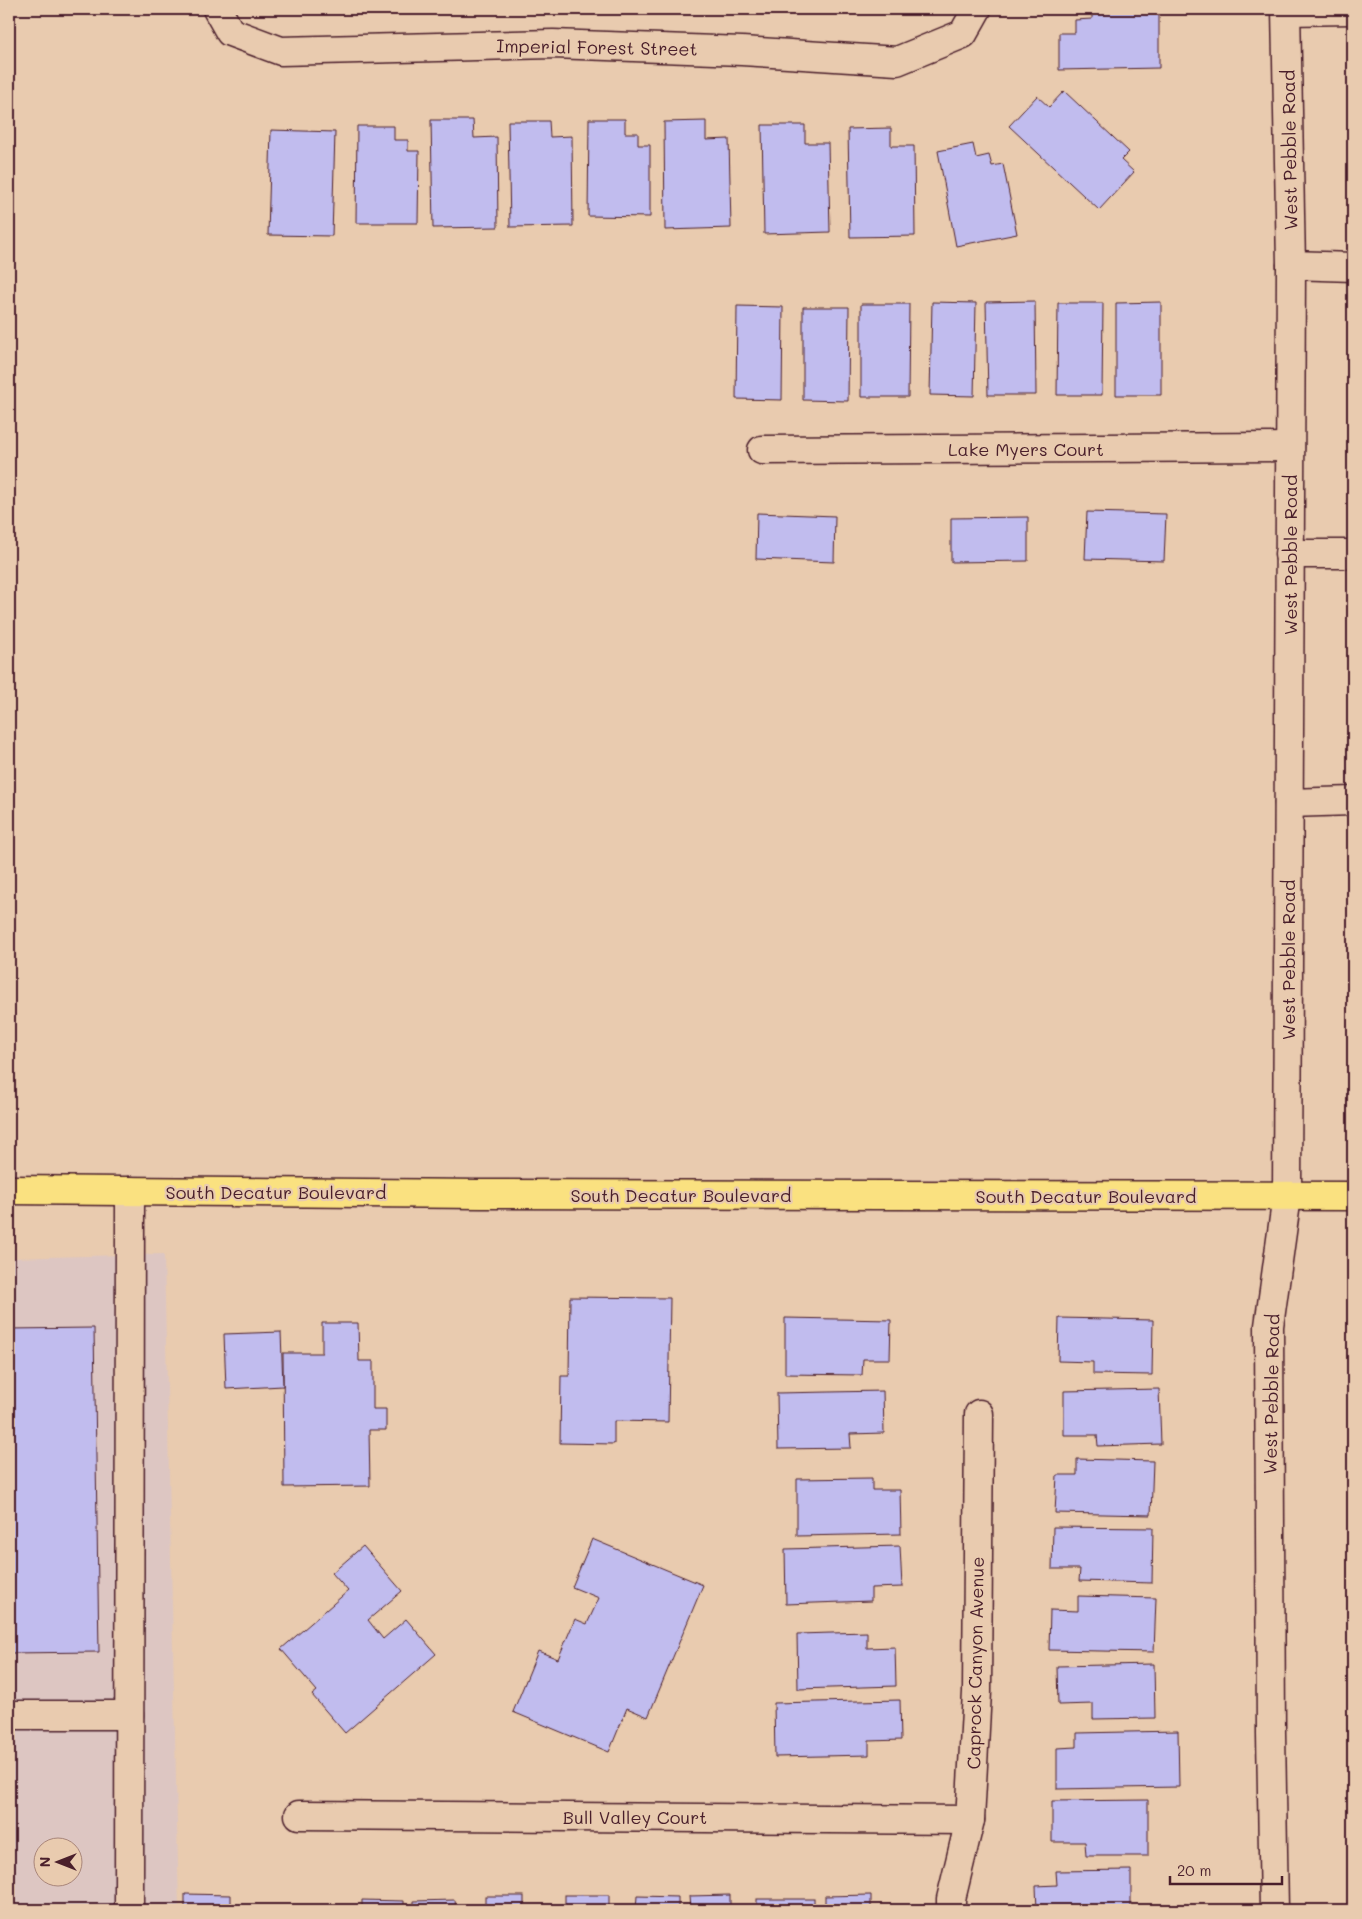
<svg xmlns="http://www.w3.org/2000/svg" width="1362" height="1919" viewBox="0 0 1362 1919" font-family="Mali,sans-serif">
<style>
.built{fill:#ddc6c2;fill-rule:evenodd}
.building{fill:#c1bcee;stroke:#4a1f2b}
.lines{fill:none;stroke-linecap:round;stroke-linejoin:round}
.minor-casing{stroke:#4a1f2b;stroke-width:31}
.major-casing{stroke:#4a1f2b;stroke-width:31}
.minor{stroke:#e9cbaf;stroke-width:28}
.major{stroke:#fae180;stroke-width:28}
.labels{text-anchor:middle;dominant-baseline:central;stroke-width:4.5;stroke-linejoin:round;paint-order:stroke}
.street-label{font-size:18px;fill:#4a1f2b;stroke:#e9cbaf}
</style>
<rect width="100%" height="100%" fill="#e9cbaf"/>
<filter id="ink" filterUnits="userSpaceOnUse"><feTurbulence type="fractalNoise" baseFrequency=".02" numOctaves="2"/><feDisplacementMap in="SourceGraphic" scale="10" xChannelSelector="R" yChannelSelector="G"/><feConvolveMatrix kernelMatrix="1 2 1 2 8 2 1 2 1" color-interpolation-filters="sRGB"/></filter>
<g filter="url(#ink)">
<!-- built -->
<path class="built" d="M 164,1254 L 179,1910 L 9,1910 L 9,1258 ZM 42,1846 L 72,1846 L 72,1876 L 42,1876 Z"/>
<!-- building -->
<g class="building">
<polygon points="1092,9 1159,9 1159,68 1059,70 1059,33 1075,33 1075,20 1092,19"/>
<polygon points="1064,91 1129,152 1121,160 1134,172 1099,210 1009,126 1037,96 1049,107"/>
<polygon points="589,119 625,119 625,133 638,133 638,145 650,145 650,217 588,216"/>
<polygon points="431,120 473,120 474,138 497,137 498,227 433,228"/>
<polygon points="508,121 549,121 550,137 572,136 573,226 510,227"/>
<polygon points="706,121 706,140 729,139 731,228 665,230 664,122"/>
<polygon points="762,125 805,125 805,143 828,143 830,232 764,234"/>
<polygon points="357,126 394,126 394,140 408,140 408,151 419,151 418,223 356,223"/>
<polygon points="891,128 891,146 914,146 915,236 850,237 848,129"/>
<polygon points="271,130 335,132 332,236 268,235"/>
<polygon points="973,144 976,158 989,155 992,166 1003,164 1017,234 956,246 938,151"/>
<polygon points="1035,301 1036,395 988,395 986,302"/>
<polygon points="932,302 976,303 974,396 930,395"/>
<polygon points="1161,302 1161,395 1116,395 1116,303"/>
<polygon points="1058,303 1103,303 1102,395 1057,395"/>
<polygon points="861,304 909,304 908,397 861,397"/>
<polygon points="737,306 783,307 782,400 736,399"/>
<polygon points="803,307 849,307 848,401 803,400"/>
<polygon points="1087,512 1166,514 1164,561 1085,559"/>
<polygon points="757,513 835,516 834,562 756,559"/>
<polygon points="1028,517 1028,561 951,562 951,518"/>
<polygon points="570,1297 670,1298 668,1422 614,1421 614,1444 560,1443 561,1376 569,1376"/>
<polygon points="785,1318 891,1320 890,1359 863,1359 862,1375 785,1374"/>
<polygon points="1059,1318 1153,1320 1152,1375 1093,1374 1093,1362 1058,1361"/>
<polygon points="322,1323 358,1323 359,1361 373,1361 373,1409 386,1409 386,1430 369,1430 370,1486 284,1487 283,1353 322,1353"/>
<polygon points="94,1328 99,1652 9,1653 9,1329"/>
<polygon points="281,1332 283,1386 226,1389 224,1334"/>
<polygon points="1159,1389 1161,1444 1098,1446 1097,1435 1064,1435 1064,1391"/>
<polygon points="883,1391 884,1433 850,1434 851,1448 778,1449 777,1393"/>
<polygon points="1077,1459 1153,1461 1151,1515 1055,1513 1057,1475 1077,1475"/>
<polygon points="872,1478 872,1490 900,1490 901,1534 797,1536 797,1479"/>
<polygon points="1053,1527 1153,1528 1152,1583 1079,1581 1080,1569 1052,1569"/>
<polygon points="592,1539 703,1585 648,1717 627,1708 609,1752 513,1712 538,1651 558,1659 575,1619 587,1624 599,1598 572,1587"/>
<polygon points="363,1546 402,1591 368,1620 383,1639 406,1619 436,1654 345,1733 312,1695 317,1691 281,1649 348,1591 332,1573"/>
<polygon points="900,1546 902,1587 871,1588 871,1601 786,1604 785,1549"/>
<polygon points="1078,1596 1156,1598 1154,1652 1049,1650 1050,1610 1078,1611"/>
<polygon points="867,1632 867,1648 895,1647 896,1686 798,1689 797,1634"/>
<polygon points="1154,1664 1155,1718 1093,1719 1093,1704 1058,1705 1057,1666"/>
<polygon points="900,1700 901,1740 869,1741 869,1755 775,1757 774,1703"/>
<polygon points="1178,1731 1179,1787 1057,1789 1057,1748 1077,1747 1077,1733"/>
<polygon points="1148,1800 1148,1856 1086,1856 1085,1842 1052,1842 1052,1801"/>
<polygon points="1131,1870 1131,1910 1037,1910 1036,1886 1057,1885 1056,1871"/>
<polygon points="185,1894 231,1895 231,1910 185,1910"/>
<rect x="565" y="1895" width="44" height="15"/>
<polygon points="730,1895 730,1910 690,1910 689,1896"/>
<polygon points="871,1895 871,1910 825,1910 825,1896"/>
<rect x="485" y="1896" width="39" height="14"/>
<polygon points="637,1896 678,1897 678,1910 636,1910"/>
<rect x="757" y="1899" width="57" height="11"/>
<polygon points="362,1900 404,1901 404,1910 362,1910"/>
<polygon points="455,1900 456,1910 414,1910 414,1901"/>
</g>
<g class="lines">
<defs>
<g id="minor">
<polyline points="217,9 230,32 281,51 553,44 742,51 897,61 963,34 977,9"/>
<polyline points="1286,11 1353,10"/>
<polyline points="1291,265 1353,267"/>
<polyline points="762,450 1290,447"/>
<polyline points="1289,554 1353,554"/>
<polyline points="1289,803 1353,801"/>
<polyline points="9,1715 129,1715"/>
<polyline points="299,1815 970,1820"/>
<polyline points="129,1910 130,1191"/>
<polyline points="951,1910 951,1899 970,1820 977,1692 979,1414"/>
<polyline points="1274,1910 1271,1734 1269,1326 1287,1196 1291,265 1286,9"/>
</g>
<polyline id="major" points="9,1190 481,1194 1353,1196"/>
</defs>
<!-- minor casing -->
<use href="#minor" class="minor-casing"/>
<!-- major casing -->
<use href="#major" class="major-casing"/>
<!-- minor -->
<use href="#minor" class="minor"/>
<!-- major -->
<use href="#major" class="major"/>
</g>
</g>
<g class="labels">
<!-- street labels -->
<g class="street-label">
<text transform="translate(597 47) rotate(1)">Imperial Forest Street</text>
<text transform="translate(1289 150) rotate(-91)">West Pebble Road</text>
<text x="1026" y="449">Lake Myers Court</text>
<text transform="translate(1290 555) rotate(-90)">West Pebble Road</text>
<text transform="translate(1288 960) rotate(-90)">West Pebble Road</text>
<text x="276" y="1192">South Decatur Boulevard</text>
<text x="681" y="1195">South Decatur Boulevard</text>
<text x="1086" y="1196">South Decatur Boulevard</text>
<text transform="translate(1271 1394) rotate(-89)">West Pebble Road</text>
<text transform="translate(975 1663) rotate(-89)">Caprock Canyon Avenue</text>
<text x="635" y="1817">Bull Valley Court</text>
</g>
</g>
<!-- margin -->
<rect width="1362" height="1919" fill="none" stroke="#e9cbaf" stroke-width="30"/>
<rect x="15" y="15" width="1332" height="1889" fill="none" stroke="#4a1f2b" stroke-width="2" filter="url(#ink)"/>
<!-- north arrow -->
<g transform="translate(58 1862) rotate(270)"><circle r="24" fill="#e9cbaf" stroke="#a9867a"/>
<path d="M0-4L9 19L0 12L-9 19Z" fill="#4a1f2b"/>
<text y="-8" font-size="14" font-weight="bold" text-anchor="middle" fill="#4a1f2b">N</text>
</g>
<!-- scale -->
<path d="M1170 1876v8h112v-8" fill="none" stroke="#4a1f2b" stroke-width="2.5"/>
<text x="1177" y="1876" font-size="15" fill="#4a1f2b" stroke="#e9cbaf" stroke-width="4" paint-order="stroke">20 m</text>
</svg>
